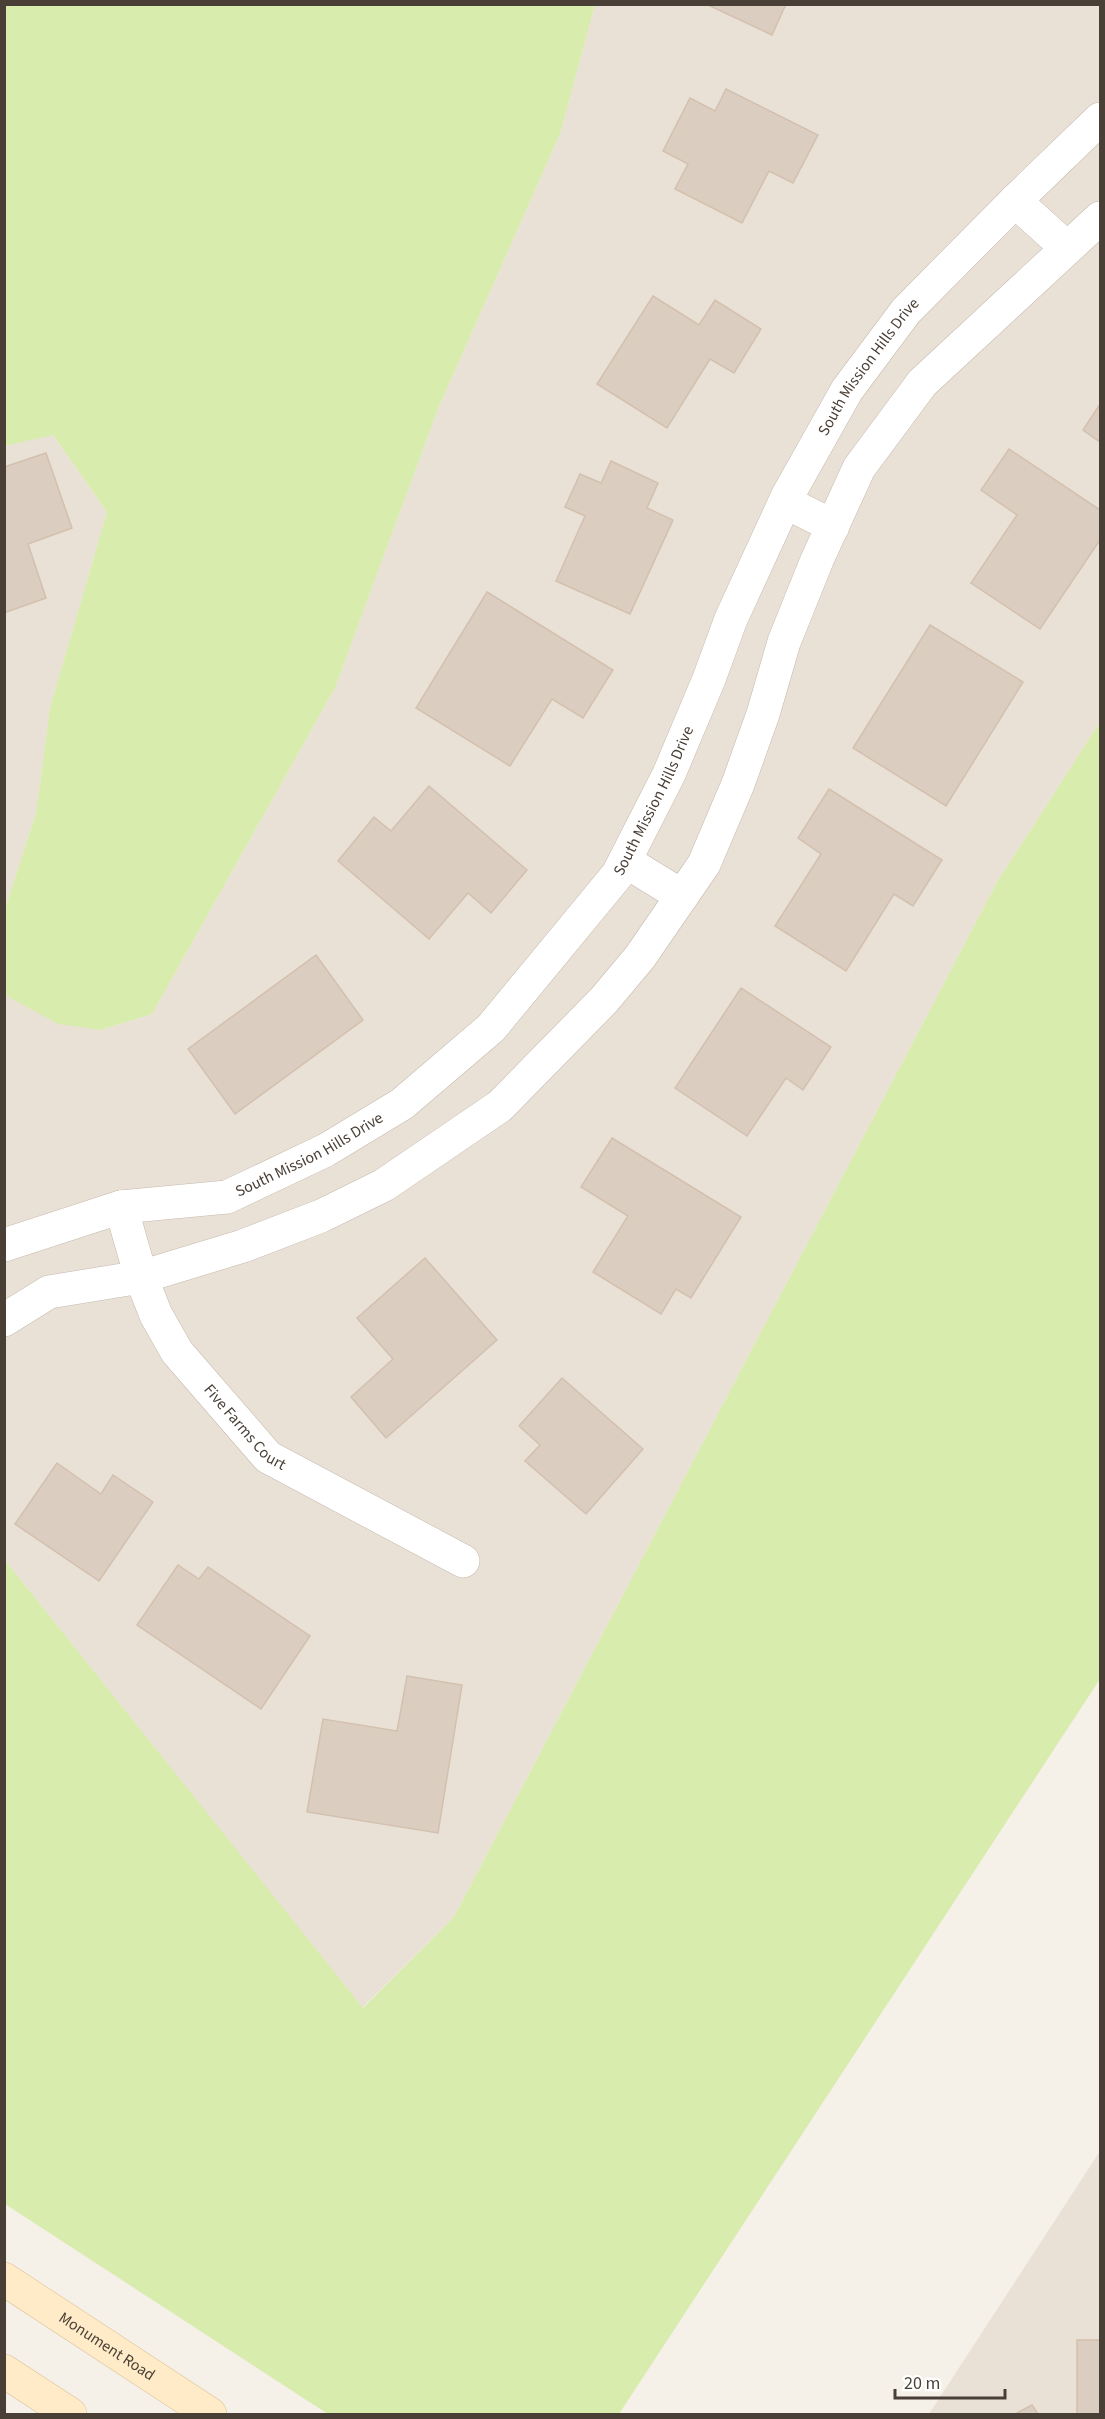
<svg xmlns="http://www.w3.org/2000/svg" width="1105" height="2419" viewBox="0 0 1105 2419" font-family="'Source Sans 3',sans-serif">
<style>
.residential{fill:#eae1d6}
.green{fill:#d8ecae}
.building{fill:#dbcdbf;stroke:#d3c0af;stroke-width:1.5}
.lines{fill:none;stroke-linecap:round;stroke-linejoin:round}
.street-casing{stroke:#c5b9ad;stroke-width:34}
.secondary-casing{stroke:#dcc197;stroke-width:34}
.street{stroke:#fff;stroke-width:33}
.secondary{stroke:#ffebc8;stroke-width:33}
.labels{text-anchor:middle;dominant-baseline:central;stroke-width:6;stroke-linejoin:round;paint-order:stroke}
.street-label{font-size:16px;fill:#493f36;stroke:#fff}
</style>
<rect width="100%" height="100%" fill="#f5f0e8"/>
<!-- residential -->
<g class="residential">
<polygon points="595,5 1100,5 1100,722 997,882 454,1917 362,2008 5,1560 4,986 8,996 101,1030 152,1014 335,688 438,409 560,134"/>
<polygon points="52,434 107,512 50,708 36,813 5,909 5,446"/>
<polygon points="1100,2151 1100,2414 929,2414"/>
</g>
<!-- green -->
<g class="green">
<polygon points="4,5 595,5 560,134 438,409 335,688 152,1014 101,1030 58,1024 7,996 5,986 5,909 36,813 50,708 107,512 53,435 5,446"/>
<polygon points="1100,722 1100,1679 619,2414 328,2414 5,2204 5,1560 363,2008 454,1917 997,882"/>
</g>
<!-- building -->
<g class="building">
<polygon points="706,4 786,4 772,35"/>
<polygon points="726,89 818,135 793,183 769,171 742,223 675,189 688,164 663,151 690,98 715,111"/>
<polygon points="653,296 699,325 715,300 761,329 734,373 710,359 667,428 597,384"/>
<polygon points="1100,404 1100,442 1083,430"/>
<polygon points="1009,449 1100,510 1100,540 1040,629 971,583 1017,515 981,490"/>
<polygon points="46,453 72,528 28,544 46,598 4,613 4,467"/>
<polygon points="611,461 658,483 647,508 673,520 630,614 556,581 585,516 565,507 580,474 601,483"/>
<polygon points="487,592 613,670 583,718 552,699 510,766 416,708"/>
<polygon points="930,625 1023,682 946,806 853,748"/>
<polygon points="429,786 527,870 491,913 468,893 429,939 338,861 374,817 391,831"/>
<polygon points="829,789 942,860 913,906 894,894 846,971 775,926 821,854 798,838"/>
<polygon points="316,955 363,1020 235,1114 188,1049"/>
<polygon points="741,988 831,1047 803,1090 786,1078 747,1136 675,1088"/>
<polygon points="612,1138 741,1217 691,1298 676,1289 661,1314 593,1272 628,1216 581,1187"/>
<polygon points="425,1258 497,1340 386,1438 351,1397 393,1359 357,1318"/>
<polygon points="562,1378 643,1449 586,1514 525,1461 540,1445 519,1426"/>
<polygon points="57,1463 101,1494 113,1475 153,1502 99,1581 15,1524"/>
<polygon points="178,1565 199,1579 208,1567 310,1636 261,1709 137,1625"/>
<polygon points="407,1676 462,1685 438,1833 307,1812 323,1719 397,1731"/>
<rect x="1077" y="2340" width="23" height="74"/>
<polygon points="1032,2405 1038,2414 1015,2414"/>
</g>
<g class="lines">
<defs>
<g id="street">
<polyline points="1015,201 1067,248"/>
<polyline points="785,502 833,526"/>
<polyline points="625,861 682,896"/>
<path id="s1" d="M 121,1207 L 141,1277 L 156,1315 L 177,1352 L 268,1457 L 463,1561"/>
<path id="s2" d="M 4,1245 L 121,1207 L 227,1197 L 326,1150 L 402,1104 L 491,1028 L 618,874 L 669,774 L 709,679 L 731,619 L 788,495 L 847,390 L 906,311 L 1015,201 L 1100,119"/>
<polyline points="4,1320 49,1292 141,1277 243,1246 321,1216 384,1185 500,1106 604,1000 640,957 704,864 738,784 763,714 784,642 817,560 859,468 922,383 1100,218"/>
</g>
<g id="secondary">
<path id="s3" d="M 4,2279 L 210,2414"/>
<polyline points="4,2371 70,2414"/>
</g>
</defs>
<!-- street casing -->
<use href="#street" class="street-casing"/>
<!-- secondary casing -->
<use href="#secondary" class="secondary-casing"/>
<!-- street -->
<use href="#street" class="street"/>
<!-- secondary -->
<use href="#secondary" class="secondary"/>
</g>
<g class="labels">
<!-- street labels -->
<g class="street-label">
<text stroke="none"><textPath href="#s2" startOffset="1312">South Mission Hills Drive</textPath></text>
<text stroke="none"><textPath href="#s2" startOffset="826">South Mission Hills Drive</textPath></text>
<text stroke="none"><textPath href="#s2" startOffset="322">South Mission Hills Drive</textPath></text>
<text stroke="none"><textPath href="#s1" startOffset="258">Five Farms Court</textPath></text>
<text stroke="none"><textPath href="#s3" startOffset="123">Monument Road</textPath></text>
</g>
</g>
<!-- border -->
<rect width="1105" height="2419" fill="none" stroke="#493f36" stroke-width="12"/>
<!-- scale -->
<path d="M895 2389v9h110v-9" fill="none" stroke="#493f36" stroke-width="3"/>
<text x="904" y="2389" font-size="18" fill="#493f36" stroke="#ffffff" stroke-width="4.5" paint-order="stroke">20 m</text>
</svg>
